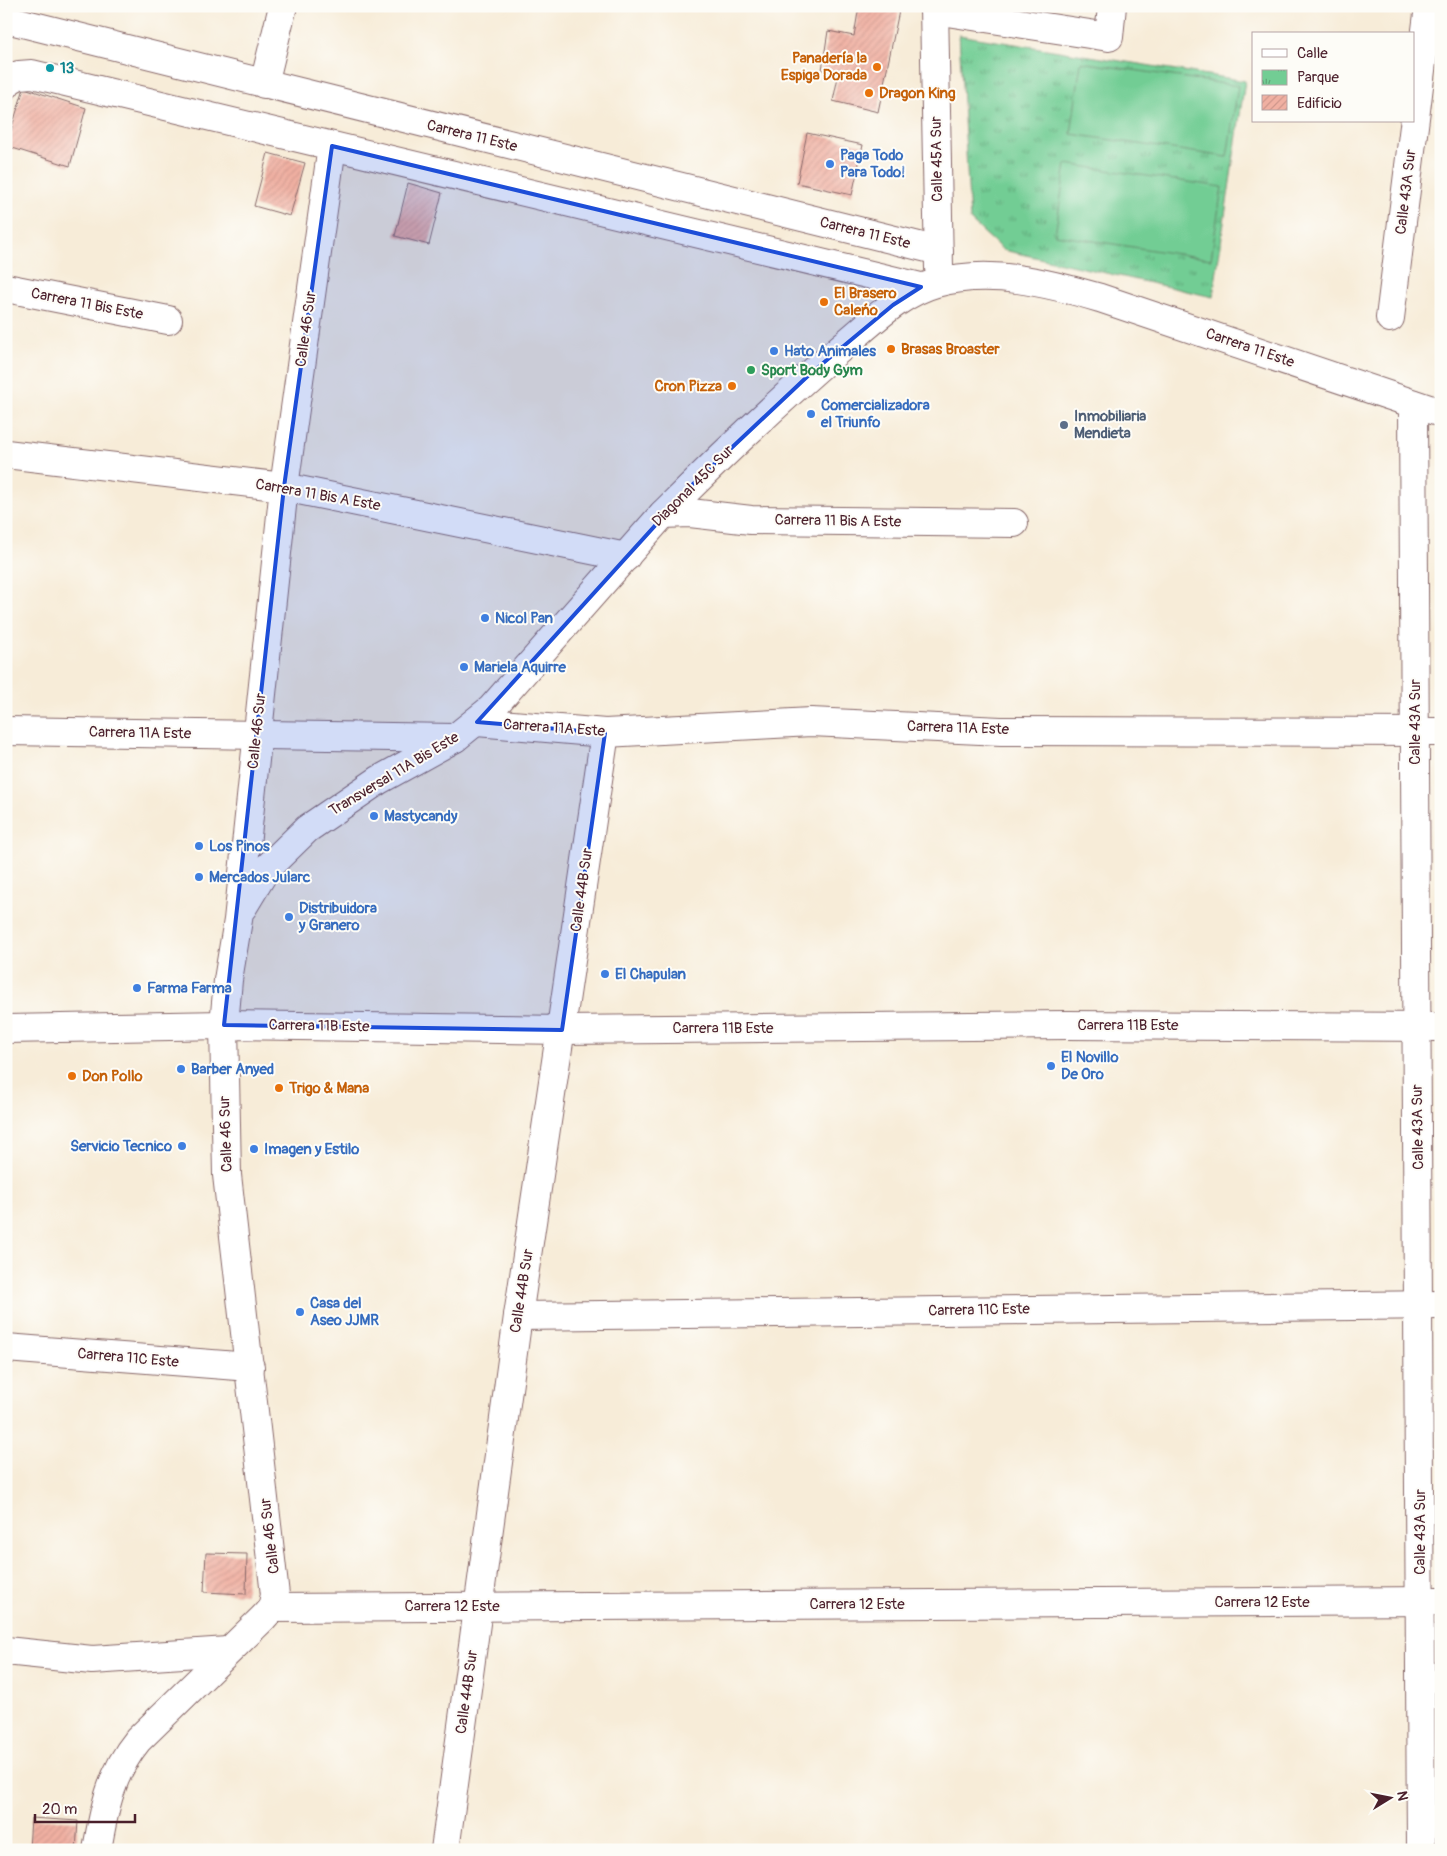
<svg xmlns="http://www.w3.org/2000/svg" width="1447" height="1856" viewBox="0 0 1447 1856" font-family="Pangolin,sans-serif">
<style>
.park{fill:url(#park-tufts);stroke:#5e7660}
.pitch{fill:#72cd94;stroke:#5e7660}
.building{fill:url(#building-hatch)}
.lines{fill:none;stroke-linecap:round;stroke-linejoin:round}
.minor-casing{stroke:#876768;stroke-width:30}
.minor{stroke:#fff;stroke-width:28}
.marked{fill:#1d4ed8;fill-opacity:0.2;stroke:#1d4ed8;stroke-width:4;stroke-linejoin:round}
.food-dot{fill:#e8710a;stroke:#fdfcf7;stroke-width:2}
.culture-dot{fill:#0f9aa8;stroke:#fdfcf7;stroke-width:2}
.shop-dot{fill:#3f7fe0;stroke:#fdfcf7;stroke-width:2}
.leisure-dot{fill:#2e9e5b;stroke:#fdfcf7;stroke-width:2}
.service-dot{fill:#5c6f8a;stroke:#fdfcf7;stroke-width:2}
.labels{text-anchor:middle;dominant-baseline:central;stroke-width:4;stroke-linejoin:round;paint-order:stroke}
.food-label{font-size:15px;font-weight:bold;fill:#c56008;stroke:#fdfcf7;text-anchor:start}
.culture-label{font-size:15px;font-weight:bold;fill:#0d838f;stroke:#fdfcf7;text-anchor:start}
.street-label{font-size:15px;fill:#4a1f2b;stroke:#fdfcf7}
.shop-label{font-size:15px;font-weight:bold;fill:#366cbe;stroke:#fdfcf7;text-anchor:start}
.leisure-label{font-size:15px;font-weight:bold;fill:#27864d;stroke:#fdfcf7;text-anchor:start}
.service-label{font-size:15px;font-weight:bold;fill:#4e5e75;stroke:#fdfcf7;text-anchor:start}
</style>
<defs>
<pattern id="park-tufts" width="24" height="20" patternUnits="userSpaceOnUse" patternTransform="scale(1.25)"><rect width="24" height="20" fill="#72cd94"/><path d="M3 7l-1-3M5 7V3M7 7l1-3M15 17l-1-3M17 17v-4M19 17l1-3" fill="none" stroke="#60a679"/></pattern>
<pattern id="building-hatch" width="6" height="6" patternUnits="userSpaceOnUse" patternTransform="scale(1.25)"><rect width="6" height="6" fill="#f0b0a2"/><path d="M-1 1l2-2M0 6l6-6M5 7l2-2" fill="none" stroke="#cf978c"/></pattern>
</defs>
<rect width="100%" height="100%" fill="#fdfcf7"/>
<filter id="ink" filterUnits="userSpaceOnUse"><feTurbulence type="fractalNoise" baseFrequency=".02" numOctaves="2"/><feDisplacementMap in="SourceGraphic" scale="10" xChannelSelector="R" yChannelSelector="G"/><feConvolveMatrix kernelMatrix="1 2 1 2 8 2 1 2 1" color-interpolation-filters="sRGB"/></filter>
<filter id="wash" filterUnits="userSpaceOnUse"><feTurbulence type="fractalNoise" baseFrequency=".0096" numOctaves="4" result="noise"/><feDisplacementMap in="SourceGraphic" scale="20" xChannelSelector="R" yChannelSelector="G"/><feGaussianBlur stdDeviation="1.12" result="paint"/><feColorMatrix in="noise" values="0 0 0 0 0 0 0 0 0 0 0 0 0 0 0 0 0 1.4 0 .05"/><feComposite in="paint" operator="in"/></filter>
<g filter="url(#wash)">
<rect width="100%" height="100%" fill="#f7ecd8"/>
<!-- park -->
<polygon class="park" points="959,35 1245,81 1213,297 1003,250 970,220"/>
<!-- pitch -->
<g class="pitch">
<polygon points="1081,62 1238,86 1227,157 1071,134"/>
<polygon points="1066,164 1222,187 1211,259 1055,235"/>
</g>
<g id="blocks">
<!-- building -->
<g class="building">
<polygon points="859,6 900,6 878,112 833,101 839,72 822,70 828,31 854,36"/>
<polygon points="24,88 86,108 70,166 6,146"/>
<polygon points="807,133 863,145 852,195 797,183"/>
<polygon points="268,153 305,163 290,216 254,206"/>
<polygon points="408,183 442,193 429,245 395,236"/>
<polygon points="206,1553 247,1554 246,1594 204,1592"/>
<polygon points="31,1818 78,1821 76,1850 29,1850"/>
</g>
</g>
</g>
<g filter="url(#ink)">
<use href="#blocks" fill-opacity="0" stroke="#876768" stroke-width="1"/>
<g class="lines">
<defs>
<g id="minor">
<polyline points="934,6 939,268"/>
<polyline points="934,10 1109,37 1112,6"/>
<polyline points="6,19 939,251"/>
<polyline points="264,84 283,6"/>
<polyline points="6,85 8,81 19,75 32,74 921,287"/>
<polyline points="6,288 168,320"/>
<polyline points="1390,318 1429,6"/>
<polyline points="1413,404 1421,1850"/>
<polyline points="6,454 284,487 626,557"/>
<polyline points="663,514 690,513 751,520 1014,523"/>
<polyline points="477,722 605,733 811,722 1001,731 1441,732"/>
<polyline points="6,731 455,738"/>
<path d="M 243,907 L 266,869 L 307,829 L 379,780 L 455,738 L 491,709 L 663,514 C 721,456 781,399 843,346 C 872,322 900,293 936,283 C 990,268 1049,283 1100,298 L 1441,413"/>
<polyline points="6,1029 224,1025 562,1030 1067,1025 1441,1027"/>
<polyline points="518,1316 1441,1305"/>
<polyline points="6,1348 250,1367"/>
<polyline points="272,1608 1441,1601"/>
<polyline points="6,1651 92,1660 228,1651"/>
<path d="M 97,1850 C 104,1809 111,1773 138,1740 L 263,1618 L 272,1608 L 275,1595 L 227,1175 L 224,1025 L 228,980 L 238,920 L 284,487 L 332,146"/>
<polyline points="445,1850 518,1316 605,733"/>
</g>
</defs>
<!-- minor casing -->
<use href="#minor" class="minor-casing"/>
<!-- minor -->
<use href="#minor" class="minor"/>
</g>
</g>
<!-- marked area -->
<path class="marked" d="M 332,146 L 921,287 L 893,305 L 810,374 L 691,486 L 477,722 L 605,733 L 562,1030 L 224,1025 L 284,487 Z"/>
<!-- markers -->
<g class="food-dot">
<circle cx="877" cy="67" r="5"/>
<circle cx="869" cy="93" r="5"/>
<circle cx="824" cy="302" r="5"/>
<circle cx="891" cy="349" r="5"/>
<circle cx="732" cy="386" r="5"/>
<circle cx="72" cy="1076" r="5"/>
<circle cx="279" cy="1088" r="5"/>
</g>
<circle class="culture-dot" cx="50" cy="68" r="5"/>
<g class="shop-dot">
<circle cx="830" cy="164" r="5"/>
<circle cx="774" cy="351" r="5"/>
<circle cx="811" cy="414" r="5"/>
<circle cx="485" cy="618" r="5"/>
<circle cx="464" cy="667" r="5"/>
<circle cx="374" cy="816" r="5"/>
<circle cx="199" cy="846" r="5"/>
<circle cx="199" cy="877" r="5"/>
<circle cx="289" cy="917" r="5"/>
<circle cx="605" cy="974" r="5"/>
<circle cx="137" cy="988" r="5"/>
<circle cx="1051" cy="1066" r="5"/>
<circle cx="181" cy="1069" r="5"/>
<circle cx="182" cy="1146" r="5"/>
<circle cx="254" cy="1149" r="5"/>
<circle cx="300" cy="1312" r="5"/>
</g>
<circle class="leisure-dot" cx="751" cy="370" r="5"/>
<circle class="service-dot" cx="1064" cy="425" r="5"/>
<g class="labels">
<!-- food labels -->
<g class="food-label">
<text x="867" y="58" text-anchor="end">Panadería la<tspan x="867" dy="17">Espiga Dorada</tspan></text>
<text x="879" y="93">Dragon King</text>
<text x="834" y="293">El Brasero<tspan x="834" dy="17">Caleńo</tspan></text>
<text x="901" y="349">Brasas Broaster</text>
<text x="722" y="386" text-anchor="end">Cron Pizza</text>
<text x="82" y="1076">Don Pollo</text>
<text x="289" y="1088">Trigo &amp; Mana</text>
</g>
<!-- culture labels -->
<g class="culture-label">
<text x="60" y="68">13</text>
</g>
<!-- street labels -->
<g class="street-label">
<text transform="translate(472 136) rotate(14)">Carrera 11 Este</text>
<text transform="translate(937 159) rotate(-91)">Calle 45A Sur</text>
<text transform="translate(1406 192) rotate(-83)">Calle 43A Sur</text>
<text transform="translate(865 233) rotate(14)">Carrera 11 Este</text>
<text transform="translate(87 304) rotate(11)">Carrera 11 Bis Este</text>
<text transform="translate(306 329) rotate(-82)">Calle 46 Sur</text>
<text transform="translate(1250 348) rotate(19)">Carrera 11 Este</text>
<text transform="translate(693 486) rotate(-45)">Diagonal 45C Sur</text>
<text transform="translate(318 495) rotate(10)">Carrera 11 Bis A Este</text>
<text transform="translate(838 521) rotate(1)">Carrera 11 Bis A Este</text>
<text transform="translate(1415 722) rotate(-90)">Calle 43A Sur</text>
<text transform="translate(554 728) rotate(4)">Carrera 11A Este</text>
<text transform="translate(958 728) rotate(2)">Carrera 11A Este</text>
<text transform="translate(257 731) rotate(-84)">Calle 46 Sur</text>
<text transform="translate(140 733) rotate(1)">Carrera 11A Este</text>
<text transform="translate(394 774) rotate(-31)">Transversal 11A Bis Este</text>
<text transform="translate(582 890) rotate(-82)">Calle 44B Sur</text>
<text x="1128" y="1025">Carrera 11B Este</text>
<text transform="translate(319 1026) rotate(1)">Carrera 11B Este</text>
<text x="723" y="1028">Carrera 11B Este</text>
<text transform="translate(1418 1127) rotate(-91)">Calle 43A Sur</text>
<text transform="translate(226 1134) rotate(-92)">Calle 46 Sur</text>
<text transform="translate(522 1291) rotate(-81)">Calle 44B Sur</text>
<text transform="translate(979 1310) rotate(-1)">Carrera 11C Este</text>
<text transform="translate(128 1358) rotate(5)">Carrera 11C Este</text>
<text transform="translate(1420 1532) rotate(-90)">Calle 43A Sur</text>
<text transform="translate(270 1536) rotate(-97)">Calle 46 Sur</text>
<text x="1262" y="1602">Carrera 12 Este</text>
<text x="857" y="1604">Carrera 12 Este</text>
<text x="452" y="1606">Carrera 12 Este</text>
<text transform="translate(467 1692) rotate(-82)">Calle 44B Sur</text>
</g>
<!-- shop labels -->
<g class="shop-label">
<text x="840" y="155">Paga Todo<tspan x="840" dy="17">Para Todo!</tspan></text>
<text x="784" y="351">Hato Animales</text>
<text x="821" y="405">Comercializadora<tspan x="821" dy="17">el Triunfo</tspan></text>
<text x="495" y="618">Nicol Pan</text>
<text x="474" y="667">Mariela Aquirre</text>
<text x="384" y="816">Mastycandy</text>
<text x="209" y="846">Los Pinos</text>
<text x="209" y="877">Mercados Jularc</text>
<text x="299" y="908">Distribuidora<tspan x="299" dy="17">y Granero</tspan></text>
<text x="615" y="974">El Chapulan</text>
<text x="147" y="988">Farma Farma</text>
<text x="1061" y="1057">El Novillo<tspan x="1061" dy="17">De Oro</tspan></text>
<text x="191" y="1069">Barber Anyed</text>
<text x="172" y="1146" text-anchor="end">Servicio Tecnico</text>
<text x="264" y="1149">Imagen y Estilo</text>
<text x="310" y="1303">Casa del<tspan x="310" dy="17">Aseo JJMR</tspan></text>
</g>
<!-- leisure labels -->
<g class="leisure-label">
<text x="761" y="370">Sport Body Gym</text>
</g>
<!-- service labels -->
<g class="service-label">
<text x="1074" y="416">Inmobiliaria<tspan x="1074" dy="17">Mendieta</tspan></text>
</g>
</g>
<!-- margin -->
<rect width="1447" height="1856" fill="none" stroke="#fdfcf7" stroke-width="25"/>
<!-- legend -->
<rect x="1252" y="32" width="162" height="90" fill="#fdfcf7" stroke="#b5a4a5"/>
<rect x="1262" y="49" width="25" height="8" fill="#ffffff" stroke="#b5a4a5"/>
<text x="1297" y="58" font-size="15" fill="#4a1f2b">Calle</text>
<rect x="1262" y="70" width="25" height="15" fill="url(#park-tufts)" stroke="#b5a4a5"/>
<text x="1297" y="82" font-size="15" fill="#4a1f2b">Parque</text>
<rect x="1262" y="95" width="25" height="15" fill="url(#building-hatch)" stroke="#b5a4a5"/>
<text x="1297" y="108" font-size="15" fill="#4a1f2b">Edificio</text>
<!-- north arrow -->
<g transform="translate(1390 1798) rotate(80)" stroke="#fdfcf7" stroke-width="4" paint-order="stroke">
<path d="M0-4L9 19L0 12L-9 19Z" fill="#4a1f2b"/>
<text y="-8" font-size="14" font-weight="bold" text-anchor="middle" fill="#4a1f2b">N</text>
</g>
<!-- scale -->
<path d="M35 1814v8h100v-8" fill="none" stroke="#4a1f2b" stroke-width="2.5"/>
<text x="42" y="1814" font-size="15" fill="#4a1f2b" stroke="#fdfcf7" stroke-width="4" paint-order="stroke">20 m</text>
</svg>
